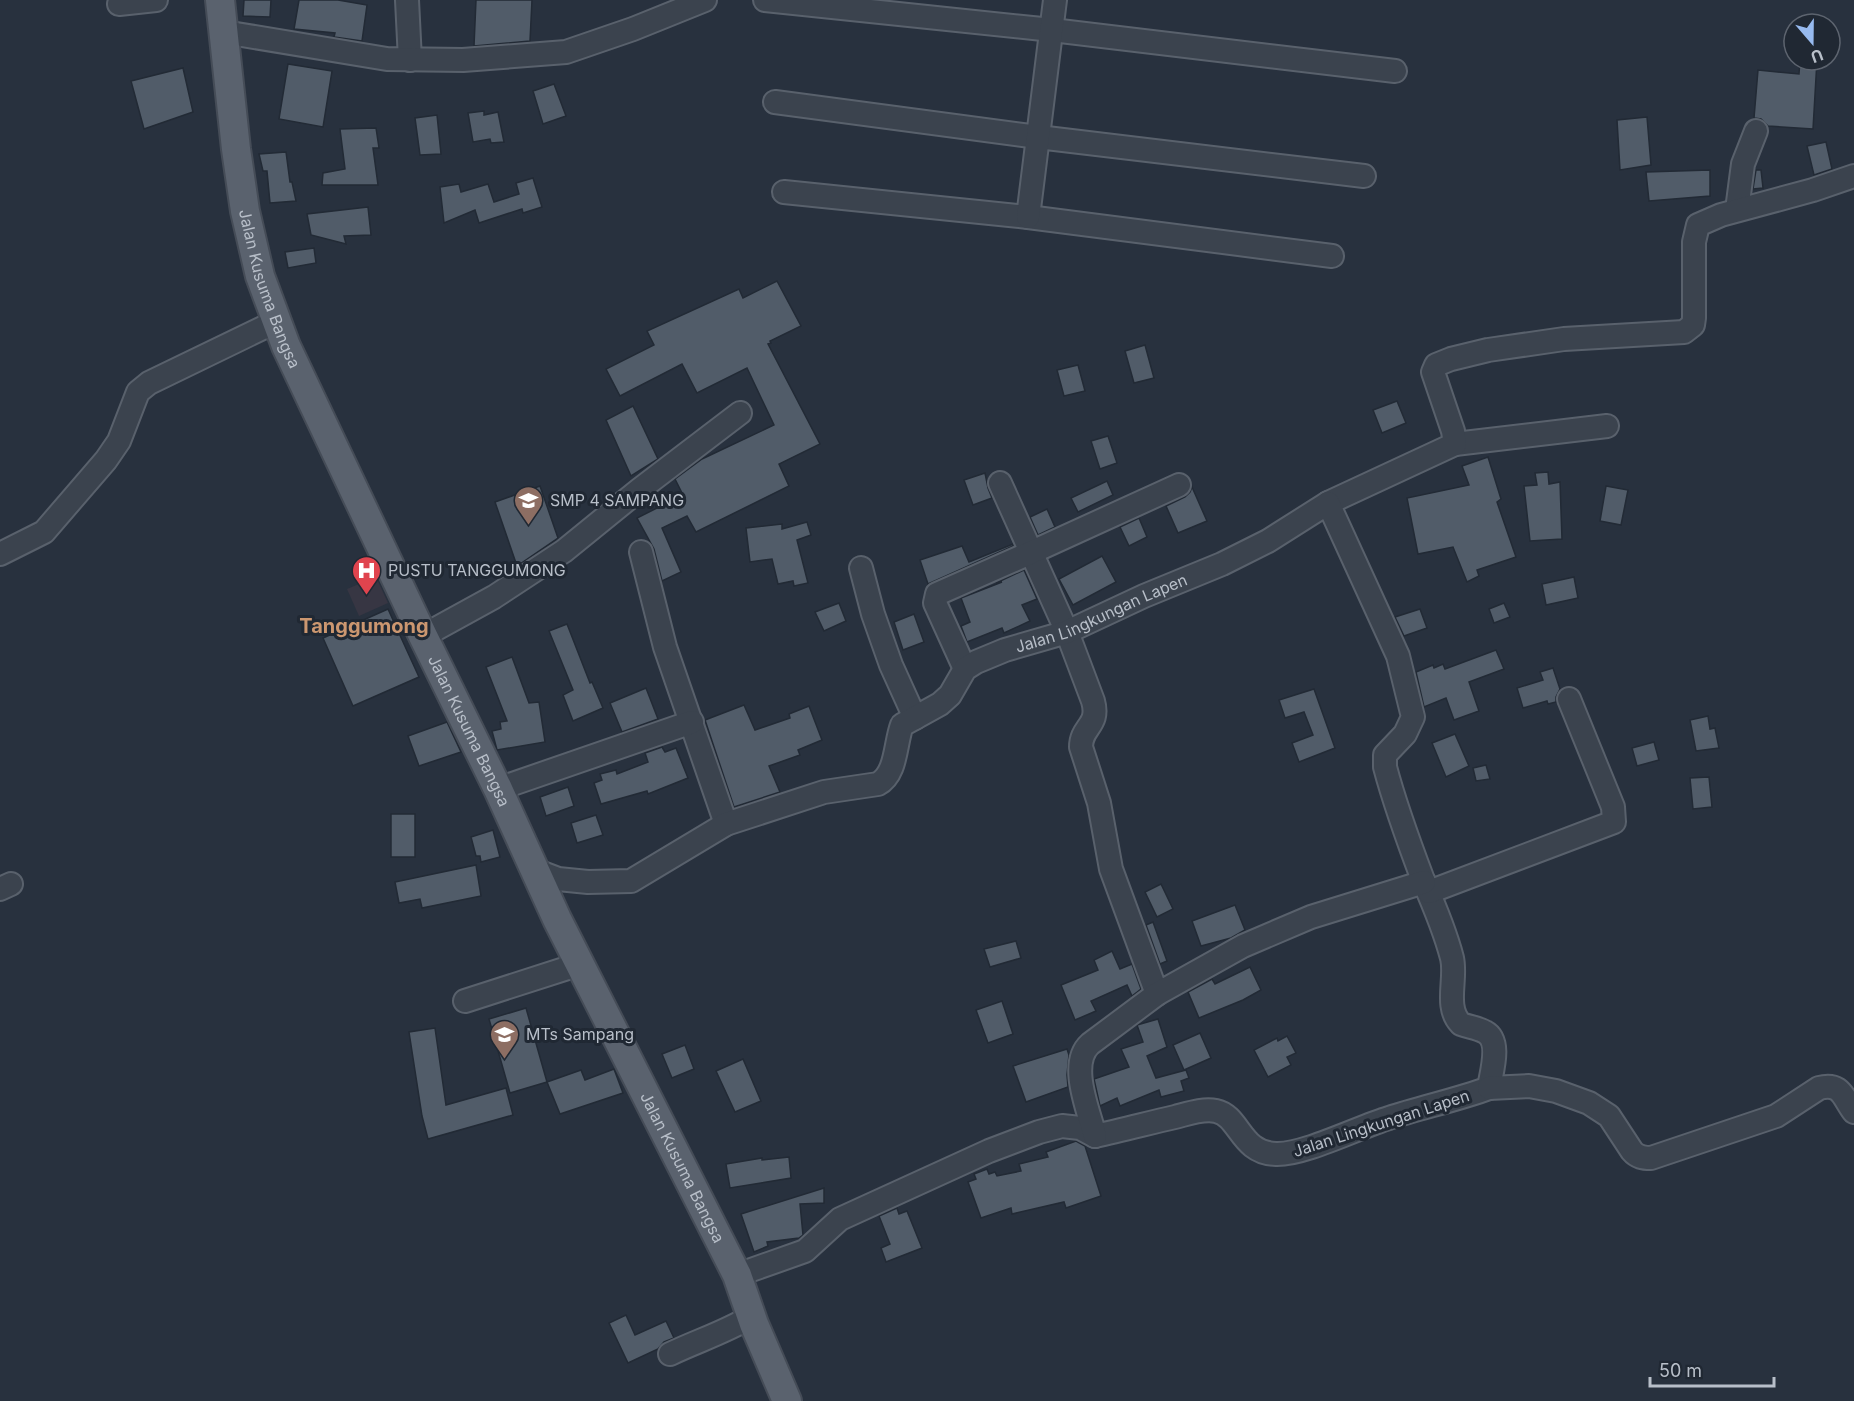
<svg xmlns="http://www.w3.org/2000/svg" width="1854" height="1401" viewBox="0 0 1854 1401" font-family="Inter,sans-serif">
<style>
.medical{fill:#373643}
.building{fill:#515c69;stroke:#222a35;stroke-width:1.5}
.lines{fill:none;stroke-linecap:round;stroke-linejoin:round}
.minor-casing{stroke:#59616c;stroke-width:26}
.major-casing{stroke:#454c57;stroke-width:32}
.minor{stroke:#3b434e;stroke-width:22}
.major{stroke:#5a626e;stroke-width:28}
.labels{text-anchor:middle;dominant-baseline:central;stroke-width:6;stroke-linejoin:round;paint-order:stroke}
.street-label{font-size:16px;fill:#b8bfc9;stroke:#202833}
.poi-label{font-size:16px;fill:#b8bfc9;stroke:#202833;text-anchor:start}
.quarter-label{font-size:20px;font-weight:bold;fill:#cc9770;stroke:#202833}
</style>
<rect width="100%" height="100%" fill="#28313e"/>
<!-- medical -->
<polygon class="medical" points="376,577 388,603 359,616 347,589"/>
<!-- building -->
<g class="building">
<polygon points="244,0 271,0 270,17 243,16"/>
<polygon points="299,0 338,0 367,5 362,41 334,37 335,33 294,29"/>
<polygon points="476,0 532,0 530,41 474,46"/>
<polygon points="1800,60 1817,60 1813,129 1768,126 1761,119 1754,118 1758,70 1799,74"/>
<polygon points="288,64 332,71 323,127 279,119"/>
<polygon points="183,68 193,112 144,129 131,81"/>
<polygon points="554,84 566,116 543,124 533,91"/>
<polygon points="484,111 484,115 498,112 504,142 491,143 490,139 473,142 468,113"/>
<polygon points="437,115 441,154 420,155 415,118"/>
<polygon points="1647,117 1651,165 1620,170 1617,120"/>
<polygon points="376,128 379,148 373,148 378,185 322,185 323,173 345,169 340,129"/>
<polygon points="1826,142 1832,169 1814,175 1807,146"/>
<polygon points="286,152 290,182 292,182 296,201 270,203 267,171 263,171 259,154"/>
<polygon points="1710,170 1710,196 1649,201 1646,172"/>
<polygon points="1756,170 1761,170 1763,188 1753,189"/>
<polygon points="533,178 542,207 523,213 522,209 479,223 475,210 444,223 440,187 459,184 461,192 488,184 494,202 519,194 516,183"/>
<polygon points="368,207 371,235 344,236 346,244 311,235 307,214"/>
<polygon points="314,248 316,263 288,268 285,252"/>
<polygon points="777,281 801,326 770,341 771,343 768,344 820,444 779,464 789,486 696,532 687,516 662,528 681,572 662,581 654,549 637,518 683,495 675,479 702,459 774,425 747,368 697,393 682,364 620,396 606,369 654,345 647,331 739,289 743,298"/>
<polygon points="1145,345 1154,378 1134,383 1125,351"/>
<polygon points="1078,365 1085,391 1064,396 1057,370"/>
<polygon points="1397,401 1406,423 1382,433 1373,410"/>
<polygon points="633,406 658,459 631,476 606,420"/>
<polygon points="1108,436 1117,463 1100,469 1091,441"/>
<polygon points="1488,457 1501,499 1497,502 1516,557 1477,570 1479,576 1467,582 1453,547 1418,554 1407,498 1469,485 1462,466"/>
<polygon points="1548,472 1549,484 1560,482 1562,539 1530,541 1524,486 1537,485 1535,473"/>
<polygon points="985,473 988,488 992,498 973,505 964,480"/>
<polygon points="1107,481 1113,495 1078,512 1071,498"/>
<polygon points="540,486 558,538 517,566 495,502"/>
<polygon points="1606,486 1628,490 1621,525 1600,521"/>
<polygon points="1192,487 1207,521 1178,533 1166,506 1185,497 1190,492"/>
<polygon points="1047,509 1055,527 1038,535 1030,517"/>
<polygon points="1139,518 1147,537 1129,546 1120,527"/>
<polygon points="807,522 811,535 797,540 808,583 794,586 793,581 778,584 772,559 750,562 746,528 782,524 782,529"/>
<polygon points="1013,544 1013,546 928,584 920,560 962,546 969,562"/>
<polygon points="1102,556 1116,582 1073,605 1059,579"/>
<polygon points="1024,570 1037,599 1022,605 1030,621 1004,633 1002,628 967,642 961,626 970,622 961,598 1002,582 996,583"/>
<polygon points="1574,577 1578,598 1546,605 1542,584"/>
<polygon points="839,603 846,621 824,631 815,612"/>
<polygon points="1504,603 1510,617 1494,623 1489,609"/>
<polygon points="388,609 419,677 353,706 323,638"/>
<polygon points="1420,609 1427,628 1404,636 1395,617"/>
<polygon points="914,614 924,642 903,650 894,622"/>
<polygon points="567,624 590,683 592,682 603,708 573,721 563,695 573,690 549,631"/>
<polygon points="1496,650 1504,669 1469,682 1479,711 1454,720 1446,698 1424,707 1416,672 1433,665 1434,668 1443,664 1445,669"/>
<polygon points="512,657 529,703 539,702 545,742 497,750 492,731 501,729 500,722 507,721 486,667"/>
<polygon points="1553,668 1560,689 1556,697 1556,702 1548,704 1547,701 1523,708 1517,688 1543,680 1540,672"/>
<polygon points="646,688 658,719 622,732 610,703"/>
<polygon points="1314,689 1335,748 1299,762 1292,743 1313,735 1304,712 1285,718 1279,700"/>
<polygon points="744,705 755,730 790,718 789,714 809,706 822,740 798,750 800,755 769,766 780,792 734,807 705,720"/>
<polygon points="1708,716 1710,729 1715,728 1719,748 1696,751 1690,720"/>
<polygon points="447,722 461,752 419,766 408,736"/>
<polygon points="1455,734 1469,766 1446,777 1432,743"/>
<polygon points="1654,742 1659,760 1637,766 1632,748"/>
<polygon points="662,747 665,752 676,748 688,778 648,794 647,791 601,804 594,783 602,780 600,774 616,770 617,774 648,762 645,753"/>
<polygon points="1486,765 1490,779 1476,781 1473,768"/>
<polygon points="1709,777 1712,807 1693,809 1690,778"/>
<polygon points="568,787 574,806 546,816 540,797"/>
<rect x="391" y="814" width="24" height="43"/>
<polygon points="596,815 603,835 577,843 571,823"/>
<polygon points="493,830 500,857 481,862 480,856 476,856 471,837"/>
<polygon points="476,865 481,896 422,908 420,899 399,903 395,882"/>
<polygon points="1161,884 1173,909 1157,917 1145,892"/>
<polygon points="1235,905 1245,930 1231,938 1201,946 1192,921"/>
<polygon points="1153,922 1167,961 1160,964 1146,925"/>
<polygon points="1016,941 1021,958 990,967 984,949"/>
<polygon points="1112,951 1120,969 1132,964 1141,989 1132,996 1127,985 1091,1001 1096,1011 1075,1020 1061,985 1098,970 1094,960"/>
<polygon points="1250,967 1261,990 1243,1000 1199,1018 1188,992 1212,979 1215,984"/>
<polygon points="1002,1001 1013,1034 988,1043 976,1010"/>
<polygon points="526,1008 547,1082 510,1093 489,1019"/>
<polygon points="1158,1019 1167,1047 1147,1056 1156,1078 1186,1070 1189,1078 1181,1081 1184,1091 1161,1097 1159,1090 1120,1106 1117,1098 1100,1106 1094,1079 1129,1067 1121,1049 1143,1042 1137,1025"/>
<polygon points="435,1028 446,1105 506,1088 513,1115 428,1139 422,1116 409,1032"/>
<polygon points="1200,1033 1211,1058 1184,1070 1173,1045"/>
<polygon points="1287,1036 1296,1053 1287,1057 1291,1065 1268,1077 1254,1050 1277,1038 1278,1041"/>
<polygon points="685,1045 694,1069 672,1078 662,1054"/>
<polygon points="1067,1049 1069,1055 1067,1075 1068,1087 1026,1102 1013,1066"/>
<polygon points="743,1059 761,1101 735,1112 716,1071"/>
<polygon points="614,1069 623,1093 560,1114 547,1082 581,1070 585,1080"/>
<polygon points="1076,1141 1085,1146 1101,1196 1066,1208 1064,1202 1012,1214 1011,1208 981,1218 968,1182 976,1179 974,1174 987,1169 989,1174 995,1172 997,1176 1021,1171 1019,1164 1048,1157 1046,1152"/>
<polygon points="789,1157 791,1178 730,1188 726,1164 762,1158 762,1160"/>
<polygon points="824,1188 824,1203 800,1204 803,1235 799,1238 767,1242 768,1246 754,1252 741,1214"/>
<polygon points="897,1208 899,1214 907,1211 922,1248 886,1262 881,1248 890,1244 879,1216"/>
<polygon points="626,1315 635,1335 666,1321 674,1338 664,1342 658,1349 628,1363 609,1323"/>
</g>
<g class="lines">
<defs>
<g id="minor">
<polyline points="407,0 410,60"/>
<polyline points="765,0 1052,30 1395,71"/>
<polyline points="119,4 156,0"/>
<polyline points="224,32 387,59 463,60 566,52 633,29 705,0"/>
<polyline points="775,102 1038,137 1364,176"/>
<polyline points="784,192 1028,217 1332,256"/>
<polyline points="1737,210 1743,164 1756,131"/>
<polyline points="1028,217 1055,0"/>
<polyline points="1455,444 1607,426"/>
<path d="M 1000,483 L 1067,632 L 1093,701 C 1100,726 1081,726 1081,747 L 1099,803 L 1111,869 L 1157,994"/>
<polyline points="1328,503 1455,444 1453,431 1433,372 1436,365 1451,359 1488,350 1564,339 1684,332 1693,325 1694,318 1694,242 1698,225 1721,215 1813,190 1854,176"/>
<polyline points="641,552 665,647 726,824"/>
<polyline points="0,554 44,532 106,460 119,441 138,392 149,383 277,321"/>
<polyline points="861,568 873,614 891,665 915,718"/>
<polyline points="423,636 494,597 564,551 639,490 740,413"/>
<polyline points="965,669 935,603 937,594 1030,553 1179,485"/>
<polyline points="498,789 692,722"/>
<path id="s1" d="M 537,871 L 558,879 L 588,882 L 631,881 L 726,824 L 824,792 L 878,784 C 897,774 895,743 902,725 L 940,704 L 950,695 L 965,669 L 976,662 L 1005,650 L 1067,632 L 1144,596 L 1222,564 L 1268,541 L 1328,503 L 1398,656 L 1413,717 L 1405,734 L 1385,755 L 1385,767 C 1395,805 1409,843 1423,880 C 1434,905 1445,931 1452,958 C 1457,979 1444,1007 1461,1024 C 1469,1027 1478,1028 1485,1032 C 1502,1041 1491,1073 1489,1088 C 1457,1100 1422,1107 1389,1118 C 1359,1127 1304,1155 1276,1154 C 1240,1153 1240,1116 1216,1111 C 1203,1108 1187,1114 1175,1117 C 1149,1123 1122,1130 1095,1136 L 1080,1128 L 1062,1126 L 1039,1132 L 989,1151 L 840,1219 L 805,1251 L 737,1275"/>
<polyline points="0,889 11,884"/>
<polyline points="1429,892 1614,822 1613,807 1569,699"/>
<polyline points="465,1001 580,964"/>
<path d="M 1489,1088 L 1529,1086 L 1556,1091 L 1589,1103 L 1609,1116 L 1632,1151 C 1637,1157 1643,1158 1651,1158 L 1776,1116 L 1819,1088 C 1842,1082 1843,1098 1854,1112"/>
<path d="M 1095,1136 C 1089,1111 1068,1064 1090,1044 L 1157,994 L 1243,946 L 1311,917 L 1424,882"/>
<path d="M 670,1354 C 697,1341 726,1332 752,1316"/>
</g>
<g id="major">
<path id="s2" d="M 220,0 L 236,149 L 245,211 L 260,276 L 286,346 L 423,636 L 498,789 L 557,919 L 737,1275 L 754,1324 L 787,1401"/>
</g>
</defs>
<!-- minor casing -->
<use href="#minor" class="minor-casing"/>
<!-- major casing -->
<use href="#major" class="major-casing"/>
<!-- minor -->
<use href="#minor" class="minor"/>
<!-- major -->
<use href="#major" class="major"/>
</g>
<!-- icons -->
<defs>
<symbol id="school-pin" viewBox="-11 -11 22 30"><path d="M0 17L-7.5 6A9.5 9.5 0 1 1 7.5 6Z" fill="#8d6e63" stroke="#202833"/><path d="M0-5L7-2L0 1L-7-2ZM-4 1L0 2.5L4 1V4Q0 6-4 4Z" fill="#fff"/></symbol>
<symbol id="hospital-pin" viewBox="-11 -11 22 30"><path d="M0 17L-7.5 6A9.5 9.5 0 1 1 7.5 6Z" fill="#e0444e" stroke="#202833"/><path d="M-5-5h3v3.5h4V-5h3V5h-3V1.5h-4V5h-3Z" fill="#fff"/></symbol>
</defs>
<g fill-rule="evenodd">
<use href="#school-pin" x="512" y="484" width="33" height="45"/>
<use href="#hospital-pin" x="350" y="554" width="33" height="45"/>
<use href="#school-pin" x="488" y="1018" width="33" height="45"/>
</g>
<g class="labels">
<!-- street labels -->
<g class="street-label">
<text stroke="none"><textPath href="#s2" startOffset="294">Jalan Kusuma Bangsa</textPath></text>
<text stroke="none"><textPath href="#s1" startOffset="664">Jalan Lingkungan Lapen</textPath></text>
<text stroke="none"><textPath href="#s2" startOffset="780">Jalan Kusuma Bangsa</textPath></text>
<text transform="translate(1381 1123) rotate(-18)">Jalan Lingkungan Lapen</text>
<text stroke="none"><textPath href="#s2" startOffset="1266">Jalan Kusuma Bangsa</textPath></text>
</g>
<!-- poi labels -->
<g class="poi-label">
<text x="550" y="500">SMP 4 SAMPANG</text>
<text x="388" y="570">PUSTU TANGGUMONG</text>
<text x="526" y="1034">MTs Sampang</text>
</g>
<!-- quarter labels -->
<g class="quarter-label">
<text x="364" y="626">Tanggumong</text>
</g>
</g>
<!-- north arrow -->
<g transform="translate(1812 42) rotate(160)"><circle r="28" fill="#202833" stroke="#5d646f" stroke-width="1.5"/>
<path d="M0-4.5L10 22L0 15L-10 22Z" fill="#97baef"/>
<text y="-9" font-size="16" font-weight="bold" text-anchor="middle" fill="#b8bfc9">U</text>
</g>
<!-- scale -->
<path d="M1650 1377v9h124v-9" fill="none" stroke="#b8bfc9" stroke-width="3"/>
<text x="1659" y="1377" font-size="18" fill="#b8bfc9" stroke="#202833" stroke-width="4.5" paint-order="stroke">50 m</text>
</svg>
